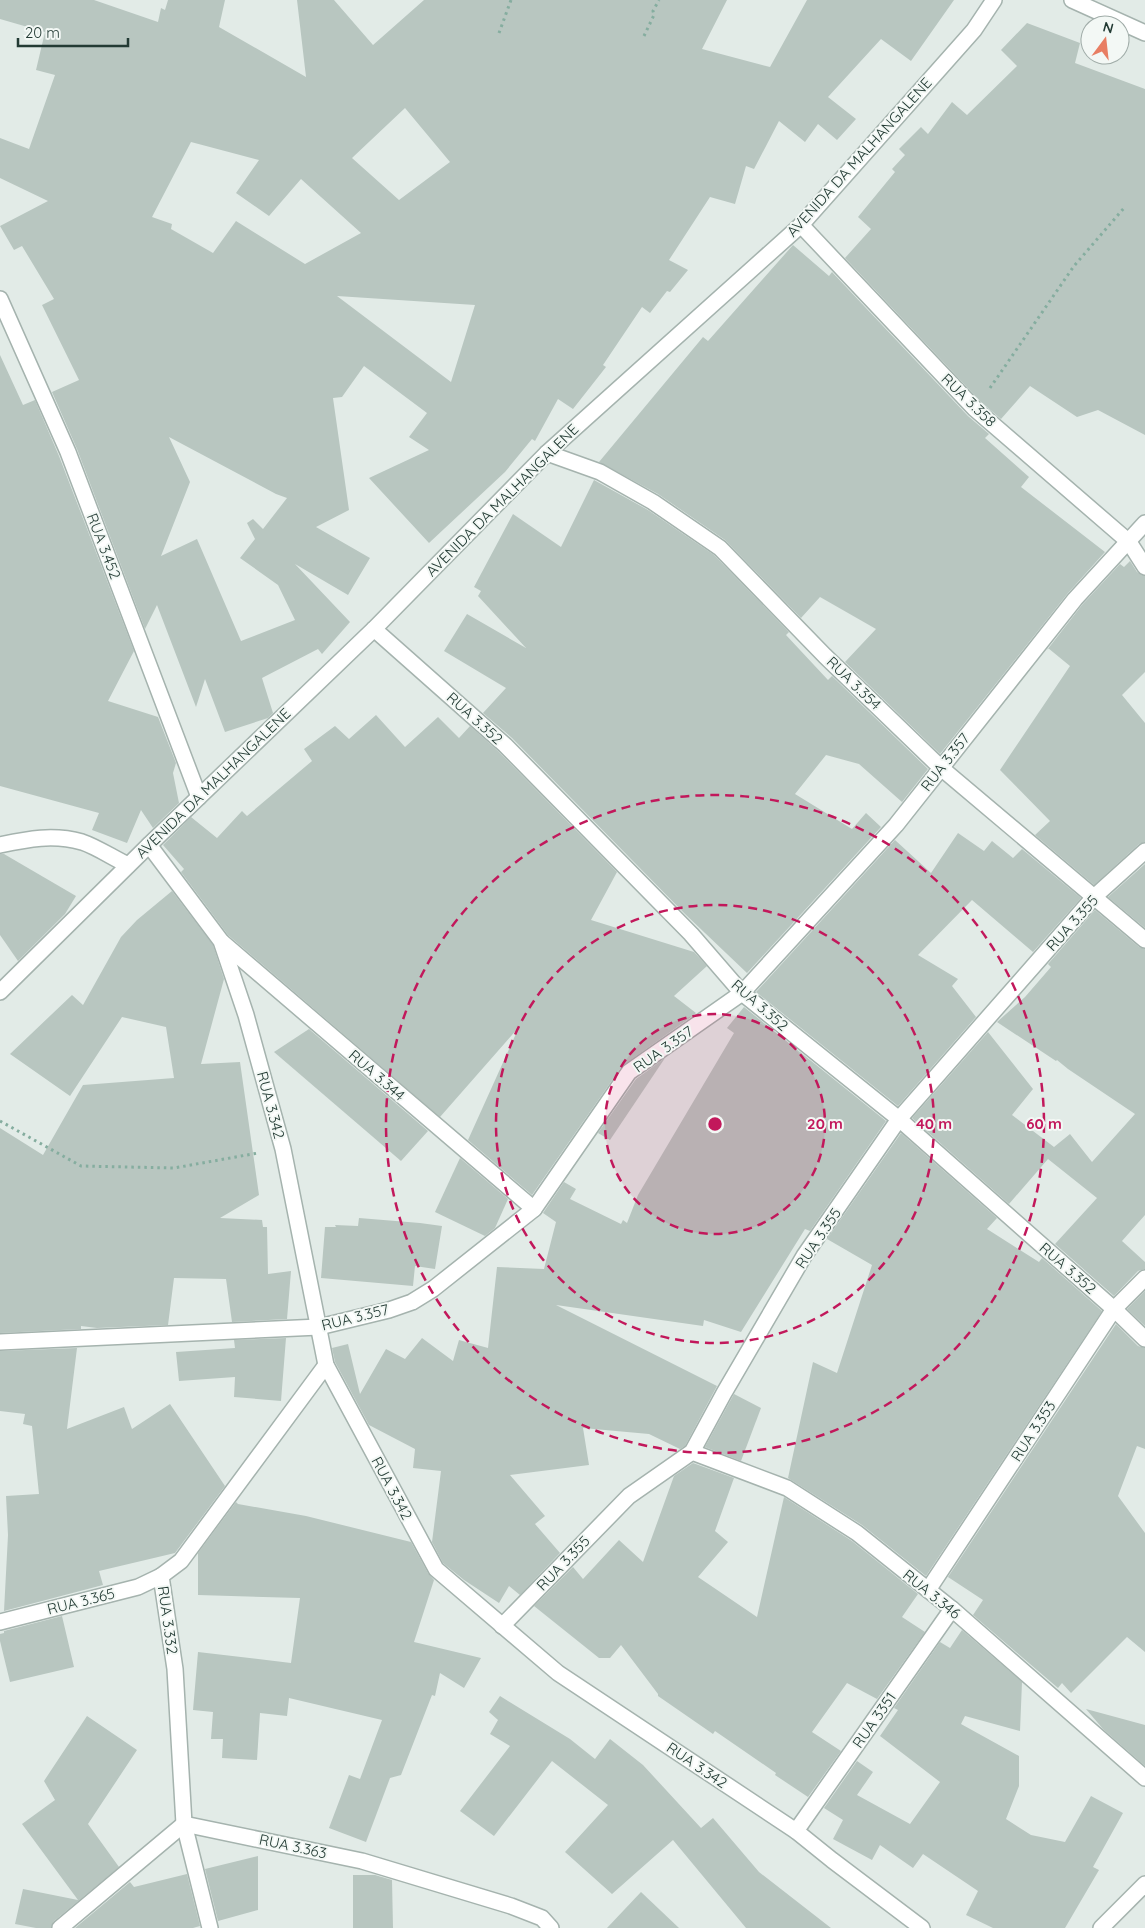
<svg xmlns="http://www.w3.org/2000/svg" width="1145" height="1928" viewBox="0 0 1145 1928" font-family="Quicksand,sans-serif">
<style>
.building{fill:#b8c6c0;fill-rule:evenodd}
.lines{fill:none;stroke-linecap:round;stroke-linejoin:round}
.minor-casing{stroke:#a5b3ae;stroke-width:18}
.tertiary-casing{stroke:#a5b3ae;stroke-width:18}
.path{stroke:#85ad9f;stroke-width:3;stroke-dasharray:2.5 4;stroke-linecap:butt}
.minor{stroke:#fff;stroke-width:15}
.tertiary{stroke:#fff;stroke-width:15}
.ring{fill:none;stroke:#c2185b;stroke-width:2.5;stroke-dasharray:9 6}
.labels{text-anchor:middle;dominant-baseline:central;stroke-width:4;stroke-linejoin:round;paint-order:stroke}
.street-label{font-size:15px;fill:#233b34;stroke:#f3f8f5}
.centre{fill:#c2185b;stroke:#f3f8f5;stroke-width:2.5}
.ring-label{font-size:15px;text-anchor:middle;font-weight:bold;fill:#c2185b;stroke:#f3f8f5;stroke-width:4;stroke-linejoin:round;paint-order:stroke}
</style>
<rect width="100%" height="100%" fill="#e2ebe7"/>
<!-- building -->
<g class="building">
<path d="M 0,0 L 94,0 L 158,22 L 161,8 L 165,10 L 168,0 L 225,0 L 219,27 L 306,77 L 297,0 L 334,0 L 373,45 L 424,0 L 727,0 L 702,49 L 770,67 L 807,0 L 954,0 L 911,61 L 881,39 L 828,97 L 856,119 L 837,140 L 818,124 L 805,142 L 779,121 L 754,169 L 746,166 L 735,204 L 710,197 L 669,260 L 688,270 L 670,292 L 667,291 L 650,313 L 642,307 L 603,365 L 606,367 L 573,409 L 558,399 L 535,441 L 532,439 L 505,472 L 429,543 L 369,478 L 429,450 L 409,437 L 427,413 L 364,366 L 342,397 L 333,398 L 349,510 L 316,527 L 370,558 L 348,595 L 295,564 L 350,622 L 322,654 L 318,649 L 262,678 L 273,713 L 268,718 L 225,732 L 205,679 L 196,707 L 157,605 L 145,629 L 77,449 L 52,392 L 79,380 L 42,305 L 54,299 L 22,246 L 14,250 L 0,226 L 48,201 L 0,178 L 0,138 L 29,149 L 55,75 L 36,70 L 45,32 L 0,19 ZM 405,108 L 450,162 L 399,200 L 352,158 ZM 191,142 L 259,160 L 236,193 L 269,216 L 301,179 L 361,233 L 305,264 L 236,221 L 213,253 L 171,229 L 172,224 L 152,217 ZM 337,296 L 475,305 L 451,382 ZM 169,437 L 276,494 L 287,498 L 263,529 L 253,519 L 247,523 L 255,539 L 240,558 L 278,585 L 295,620 L 241,641 L 197,539 L 161,556 L 190,482 Z"/>
<polygon points="1027,23 1080,43 1075,63 1145,89 1145,435 1098,410 1077,417 1030,386 1001,419 981,402 845,258 871,229 858,217 895,172 892,169 905,155 899,149 921,127 928,134 952,102 967,115 1017,66 1001,50"/>
<polygon points="793,245 829,276 832,272 968,416 989,434 985,438 1029,477 1021,487 1105,552 1068,593 940,754 845,662 876,629 820,597 801,618 725,540 658,494 599,462 703,337 708,341"/>
<polygon points="0,355 23,405 35,400 59,456 134,651 108,701 158,717 176,763 173,773 179,803 153,828 141,810 127,843 92,830 99,813 0,786"/>
<polygon points="594,480 648,510 714,555 789,632 786,635 828,680 832,676 928,769 902,802 859,764 826,755 795,794 852,829 866,813 881,827 747,973 685,914 512,738 483,713 506,688 444,651 467,614 526,648 478,596 481,591 474,587 513,514 561,547"/>
<polygon points="1130,561 1137,572 1145,576 1145,672 1122,695 1145,723 1145,842 1139,844 1094,885 1035,835 1050,821 1000,770 1070,666 1048,648 1047,650 1082,605 1120,564 1124,567"/>
<polygon points="376,715 405,747 438,717 459,738 470,726 499,752 617,872 591,920 694,952 707,966 674,996 696,1013 694,1015 622,1066 532,1195 468,1140 519,1027 440,1117 228,935 181,872 184,869 163,845 191,817 217,838 242,811 247,816 312,761 304,749 335,726 349,739"/>
<polygon points="958,833 984,851 992,841 1013,858 1022,849 1081,898 1033,952 972,900 918,955 958,979 952,986 976,1017 898,1106 756,992 895,840 931,873"/>
<polygon points="0,854 4,854 76,896 65,914 18,961 0,935"/>
<polygon points="1145,864 1145,928 1108,897"/>
<polygon points="172,891 213,945 224,979 201,1064 240,1062 259,1195 220,1218 262,1220 263,1227 267,1227 268,1274 291,1271 287,1319 232,1322 226,1279 174,1278 168,1325 97,1328 81,1326 81,1329 0,1333 0,1128 43,1155 83,1085 174,1078 166,1027 122,1017 70,1096 10,1054 72,995 83,1005 121,937 137,920"/>
<polygon points="1095,910 1139,947 1145,949 1145,1215 1122,1241 1145,1262 1145,1269 1138,1271 1114,1296 1055,1244 1097,1198 1048,1159 1009,1204 912,1118 988,1032 1033,1089 1012,1115 1054,1147 1070,1134 1092,1162 1135,1114 1068,1069 1057,1060 1056,1061 997,1022 1025,997 1051,967 1048,964"/>
<polygon points="744,1007 886,1121 810,1231 805,1229 741,1332 704,1320 703,1326 556,1305 717,1386 685,1446 680,1449 649,1434 583,1428 589,1465 510,1475 545,1516 535,1524 560,1553 520,1595 509,1586 499,1603 464,1580 443,1563 432,1542 441,1471 413,1468 415,1449 369,1425 335,1362 332,1348 348,1344 360,1394 386,1349 405,1359 422,1338 453,1361 459,1340 488,1348 497,1267 544,1269 556,1222 543,1213 564,1182 576,1189 570,1199 621,1224 623,1220 627,1223 638,1195 734,1033 727,1028"/>
<polygon points="309,1029 428,1131 401,1161 274,1052"/>
<polygon points="665,1058 610,1140 598,1133 636,1079"/>
<polygon points="901,1133 997,1218 987,1229 1039,1262 1042,1258 1102,1311 926,1576 862,1525 788,1478 813,1362 837,1373 872,1265 827,1239"/>
<polygon points="460,1158 508,1199 495,1228 485,1236 435,1212"/>
<polygon points="359,1218 420,1223 442,1226 435,1269 415,1266 413,1286 321,1278 325,1227 336,1227 335,1225 358,1226"/>
<polygon points="1145,1291 1145,1326 1127,1309"/>
<polygon points="1116,1324 1138,1346 1145,1348 1145,1449 1137,1446 1118,1496 1145,1533 1145,1652 1127,1637 1071,1693 1062,1683 1058,1688 973,1615 983,1600 948,1577"/>
<polygon points="286,1338 281,1401 234,1397 235,1377 179,1381 176,1352 235,1348 234,1340"/>
<polygon points="77,1348 67,1429 124,1407 132,1429 170,1404 225,1486 175,1553 99,1571 103,1585 4,1611 8,1535 6,1496 39,1494 32,1426 23,1424 25,1414 0,1411 0,1351"/>
<polygon points="734,1394 761,1408 741,1461 705,1447"/>
<polygon points="693,1463 734,1478 715,1531 728,1542 698,1577 757,1617 784,1497 852,1541 918,1594 902,1617 925,1632 877,1699 847,1683 812,1732 841,1751 808,1797 775,1775 776,1773 715,1731 713,1734 658,1696 658,1694 621,1645 610,1658 599,1658 534,1606 573,1567 583,1579 619,1540 643,1562 674,1476"/>
<polygon points="236,1502 238,1504 306,1516 411,1542 428,1573 434,1580 414,1642 481,1658 464,1688 440,1673 435,1696 432,1695 401,1775 390,1778 366,1842 329,1828 349,1775 360,1779 382,1720 289,1698 287,1716 260,1713 257,1760 222,1758 223,1739 211,1739 213,1712 193,1710 198,1652 291,1663 300,1598 198,1595 198,1553"/>
<polygon points="62,1616 74,1667 10,1682 0,1641 0,1634 4,1633 4,1631"/>
<polygon points="962,1630 1022,1682 1020,1731 965,1716 961,1724 1019,1756 1019,1786 1006,1819 1031,1835 1065,1842 1091,1796 1123,1813 1093,1867 1099,1870 1065,1928 993,1928 966,1915 978,1891 923,1854 913,1868 880,1845 872,1860 833,1839 843,1820 824,1808 857,1761 873,1772 857,1795 910,1824 940,1782 880,1736 898,1710 894,1708 940,1642 950,1648"/>
<polygon points="500,1696 570,1739 595,1759 610,1739 643,1765 701,1828 713,1818 759,1872 831,1928 746,1928 673,1840 612,1894 565,1852 608,1805 552,1761 494,1836 460,1811 510,1746 490,1734 498,1720 489,1712"/>
<polygon points="1086,1709 1145,1725 1145,1766 1103,1729"/>
<polygon points="87,1716 137,1750 88,1824 119,1867 54,1921 51,1928 36,1928 15,1924 23,1889 78,1900 22,1824 55,1800 44,1781"/>
<polygon points="258,1856 258,1910 218,1921 205,1869"/>
<polygon points="187,1874 200,1926 193,1928 75,1928 130,1882 134,1887"/>
<polygon points="353,1875 375,1875 392,1880 393,1928 353,1928"/>
<polygon points="641,1892 679,1928 607,1928"/>
</g>
<g class="lines">
<defs>
<g id="minor">
<polyline points="801,225 975,409 1129,542 1145,567"/>
<polyline points="0,299 68,452 199,797"/>
<polyline points="547,453 600,472 653,502 720,548 825,656 940,767 1145,940"/>
<polyline points="374,629 505,745 691,934 742,993 899,1119 1114,1309 1145,1339"/>
<path d="M 0,845 C 28,839 53,834 82,842 C 97,847 113,858 128,865"/>
<polyline points="149,845 221,941 246,1015 283,1149 326,1365 436,1569 558,1673 796,1831 832,1860 922,1928"/>
<polyline points="222,942 534,1209"/>
<polyline points="0,992 149,845 374,629 547,453 801,225 974,30 994,0"/>
<polyline points="0,1342 319,1327 389,1310 412,1302 433,1289 534,1209 629,1072 742,993 896,825 1075,599 1145,523"/>
<polyline points="692,1452 787,1488 857,1533 952,1609 1145,1778"/>
<polyline points="928,1590 1114,1309 1145,1278"/>
<polyline points="0,1622 138,1587 161,1576"/>
<polyline points="502,1626 629,1496 692,1452 724,1393 804,1256 899,1119 1094,897 1145,851"/>
<polyline points="796,1831 952,1609"/>
<polyline points="60,1928 184,1824 362,1861 511,1906 542,1918 551,1928"/>
<polyline points="210,1928 184,1824 175,1669 161,1576 181,1561 326,1365"/>
<polyline points="1101,1928 1145,1884"/>
</g>
<polyline id="tertiary" points="1072,0 1145,33"/>
</defs>
<!-- minor casing -->
<use href="#minor" class="minor-casing"/>
<!-- tertiary casing -->
<use href="#tertiary" class="tertiary-casing"/>
<!-- path -->
<g class="path">
<polyline points="499,33 511,0"/>
<polyline points="644,36 654,15 653,11 659,0"/>
<polyline points="990,388 1074,266 1124,208"/>
<polyline points="0,1121 81,1166 174,1168 258,1153"/>
</g>
<!-- minor -->
<use href="#minor" class="minor"/>
<!-- tertiary -->
<use href="#tertiary" class="tertiary"/>
</g>
<!-- distance rings -->
<circle cx="715" cy="1124" r="110" fill="#c2185b" fill-opacity=".12"/>
<g class="ring">
<circle cx="715" cy="1124" r="110"/>
<circle cx="715" cy="1124" r="219"/>
<circle cx="715" cy="1124" r="329"/>
</g>
<g class="labels">
<!-- street labels -->
<g class="street-label">
<text transform="translate(859 157) rotate(-48)">AVENIDA DA MALHANGALENE</text>
<text transform="translate(969 400) rotate(44)">RUA 3.358</text>
<text transform="translate(502 500) rotate(-45)">AVENIDA DA MALHANGALENE</text>
<text transform="translate(104 546) rotate(69)">RUA 3.452</text>
<text transform="translate(854 683) rotate(44)">RUA 3.354</text>
<text transform="translate(475 718) rotate(42)">RUA 3.352</text>
<text transform="translate(945 762) rotate(-52)">RUA 3.357</text>
<text transform="translate(213 783) rotate(-44)">AVENIDA DA MALHANGALENE</text>
<text transform="translate(1072 923) rotate(-48)">RUA 3.355</text>
<text transform="translate(760 1005) rotate(41)">RUA 3.352</text>
<text transform="translate(663 1049) rotate(-35)">RUA 3.357</text>
<text transform="translate(377 1075) rotate(41)">RUA 3.344</text>
<text transform="translate(271 1105) rotate(75)">RUA 3.342</text>
<text transform="translate(818 1238) rotate(-56)">RUA 3.355</text>
<text transform="translate(1068 1268) rotate(41)">RUA 3.352</text>
<text transform="translate(355 1317) rotate(-14)">RUA 3.357</text>
<text transform="translate(1033 1431) rotate(-57)">RUA 3.353</text>
<text transform="translate(392 1488) rotate(62)">RUA 3.342</text>
<text transform="translate(563 1563) rotate(-46)">RUA 3.355</text>
<text transform="translate(932 1594) rotate(39)">RUA 3.346</text>
<text transform="translate(81 1601) rotate(-14)">RUA 3.365</text>
<text transform="translate(168 1620) rotate(82)">RUA 3.332</text>
<text transform="translate(874 1720) rotate(-55)">RUA 3351</text>
<text transform="translate(697 1765) rotate(34)">RUA 3.342</text>
<text transform="translate(293 1846) rotate(12)">RUA 3.363</text>
</g>
</g>
<circle cx="715" cy="1124" r="8" class="centre"/>
<g class="ring-label">
<text x="825" y="1129">20 m</text>
<text x="934" y="1129">40 m</text>
<text x="1044" y="1129">60 m</text>
</g>
<!-- north arrow -->
<g transform="translate(1105 40) rotate(15)"><circle r="24" fill="#f3f8f5" stroke="#a0aca8"/>
<path d="M0-4L9 19L0 12L-9 19Z" fill="#e87e63"/>
<text y="-8" font-size="14" font-weight="bold" text-anchor="middle" fill="#233b34">N</text>
</g>
<!-- scale -->
<path d="M18 38v8h110v-8" fill="none" stroke="#233b34" stroke-width="2.5"/>
<text x="25" y="38" font-size="15" fill="#233b34" stroke="#f3f8f5" stroke-width="4" paint-order="stroke">20 m</text>
</svg>
